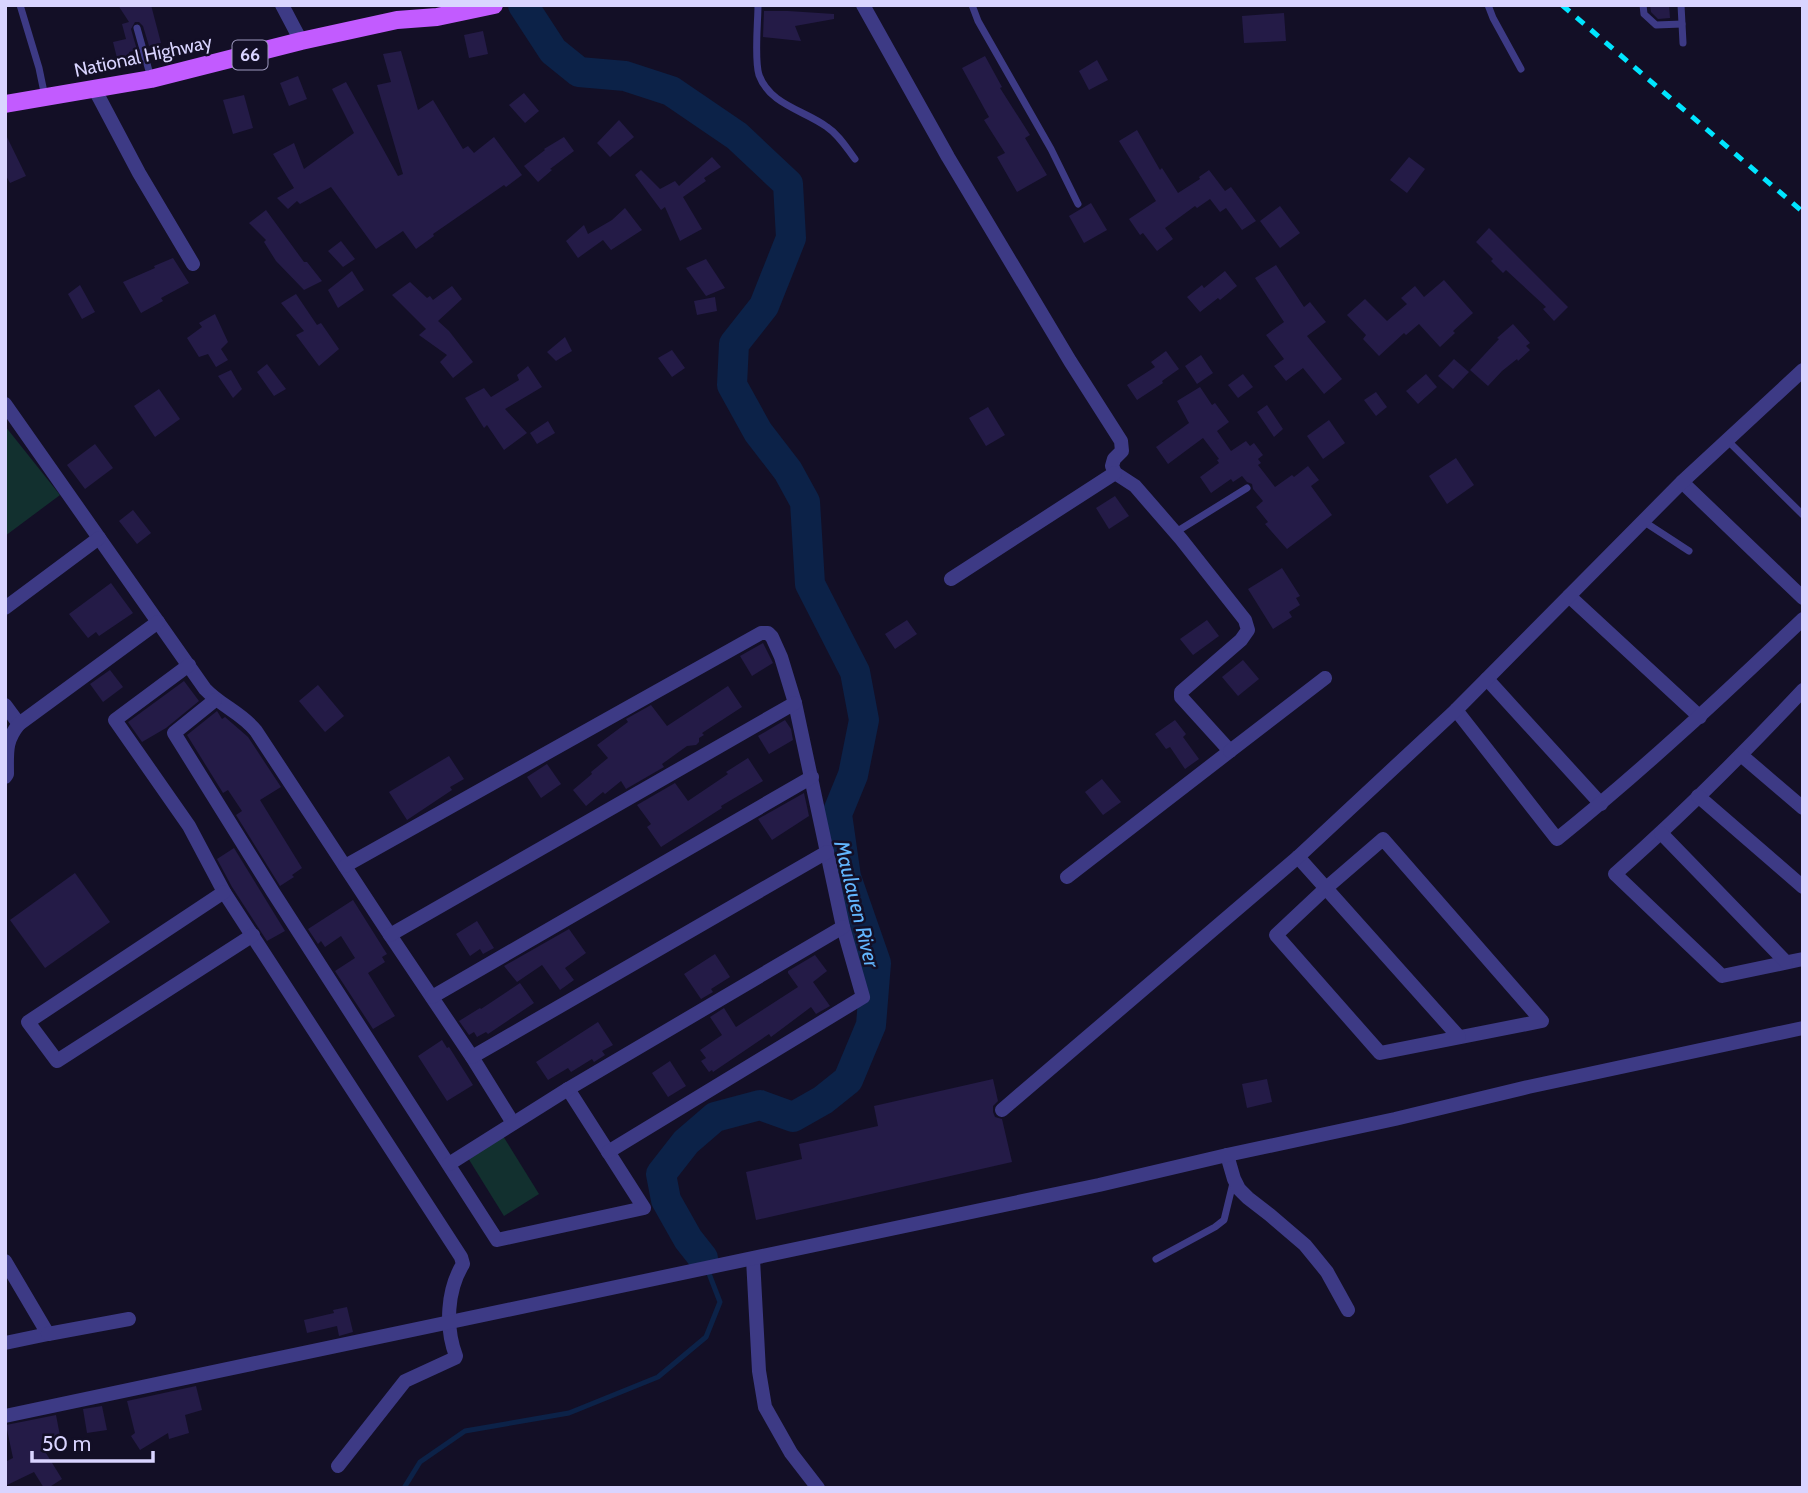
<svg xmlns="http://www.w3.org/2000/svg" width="1808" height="1493" viewBox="0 0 1808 1493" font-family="Cabin,sans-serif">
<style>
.green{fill:#12302f}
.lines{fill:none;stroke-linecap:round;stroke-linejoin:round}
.stream{stroke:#0c2248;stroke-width:5}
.river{stroke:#0c2248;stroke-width:30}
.building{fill:#241b47}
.lane{stroke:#3d3a85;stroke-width:7}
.street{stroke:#3d3a85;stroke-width:14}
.primary{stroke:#c25bff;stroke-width:18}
.rail{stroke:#00e5ff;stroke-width:5;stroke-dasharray:10 9;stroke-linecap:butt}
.labels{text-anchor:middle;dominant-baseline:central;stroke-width:5;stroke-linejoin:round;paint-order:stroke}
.shield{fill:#130f26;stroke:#9e99be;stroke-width:2}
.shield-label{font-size:18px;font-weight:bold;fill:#d9d4ff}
.street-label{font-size:19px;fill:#d9d4ff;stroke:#130f26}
.water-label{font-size:21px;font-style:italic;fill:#62b6ff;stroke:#130f26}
</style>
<rect width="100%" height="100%" fill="#130f26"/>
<!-- green -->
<g class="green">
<polygon points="5,426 60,495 5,536"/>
<polygon points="503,1136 539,1194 504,1216 468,1158"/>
</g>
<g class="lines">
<!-- stream -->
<polyline class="stream" points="404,1488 420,1462 465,1431 569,1413 658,1377 706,1337 720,1302 703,1258"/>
<!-- river -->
<polyline class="river" points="523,5 553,51 579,72 625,76 671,91 737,136 788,184 791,238 764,306 734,344 732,385 758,432 788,471 805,502 810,584 855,672 864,720 853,775 837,814 846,877 876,963 871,1025 848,1080 823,1100 793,1117 760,1105 715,1117 686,1142 661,1174 666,1200 688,1239 703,1258"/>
</g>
<!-- building -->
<g class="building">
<polygon points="118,5 151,5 161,43 149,46 143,26 139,22 135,22 131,29 137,50 129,52 130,59 118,62 113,42 126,39 122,24 129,22"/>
<polygon points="1650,5 1669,5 1670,18 1658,19 1651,12"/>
<polygon points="764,11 788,11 834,14 834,19 795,26 801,41 763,37"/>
<polygon points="1284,13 1286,41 1244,43 1242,16"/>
<polygon points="483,31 488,54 469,58 464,35"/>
<polygon points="401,51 418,110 433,100 463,149 468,146 474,153 494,137 522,175 506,187 504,185 433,234 434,236 416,249 403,231 376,249 331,187 300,204 297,201 288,209 277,198 294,188 273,154 294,143 304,169 354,133 332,89 346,82 398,176 403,174 377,85 391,82 383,54"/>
<polygon points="985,56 1002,87 1000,88 1030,135 1025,138 1047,175 1017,192 997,157 1005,153 984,120 989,117 962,68"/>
<polygon points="1097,60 1108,80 1089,90 1079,71"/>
<polygon points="298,76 307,99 289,106 280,83"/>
<polygon points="524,93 539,111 525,123 509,105"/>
<polygon points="244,95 253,128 233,134 223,100"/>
<polygon points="619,120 634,137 610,157 597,143"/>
<polygon points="1137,130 1160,170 1162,168 1178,193 1200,179 1199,177 1209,170 1225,191 1231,187 1256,221 1242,230 1226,208 1220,212 1210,199 1197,208 1195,206 1165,228 1173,239 1157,251 1143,233 1140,235 1129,219 1156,201 1119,141"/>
<polygon points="5,133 26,176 10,183 5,174"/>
<polygon points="564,137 574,151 550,169 552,170 538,182 524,166 545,150 544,149"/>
<polygon points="712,157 721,167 704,178 706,181 683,197 702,229 680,241 665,207 661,210 635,175 641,170 660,189 675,181 679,186"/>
<polygon points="1409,157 1425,169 1407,193 1390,180"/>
<polygon points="1091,203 1107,230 1084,243 1069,216"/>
<polygon points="1280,206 1300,233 1280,248 1260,221"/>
<polygon points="625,208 642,230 611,250 603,240 578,258 566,241 584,225 588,234 612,220"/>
<polygon points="266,210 304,262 307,262 322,281 304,290 276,261 264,242 266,240 249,223"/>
<polygon points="1489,228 1568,307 1554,321 1543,309 1546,307 1506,270 1503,273 1491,261 1493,259 1476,242"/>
<polygon points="341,241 355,259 343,267 328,251"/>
<polygon points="173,258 189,283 161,298 163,301 141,313 123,282 155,268 154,266"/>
<polygon points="706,259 725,288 706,296 686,268"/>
<polygon points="1276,265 1304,307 1310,302 1326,322 1307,336 1342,379 1324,394 1303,368 1286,381 1274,366 1284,359 1266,335 1284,322 1255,278"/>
<polygon points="352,271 364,290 338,308 328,290"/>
<polygon points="1225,271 1237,286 1220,300 1218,298 1200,312 1187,297 1202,285 1204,288"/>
<polygon points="1444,280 1473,313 1453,331 1455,333 1440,347 1419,324 1406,335 1404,333 1379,356 1363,339 1366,335 1347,315 1365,299 1387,321 1407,304 1401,298 1415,286 1424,297"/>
<polygon points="410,282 427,298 430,296 433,300 452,286 462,299 438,321 449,331 473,362 453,378 440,362 447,355 419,335 426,329 392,295"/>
<polygon points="80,285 95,312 82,319 68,294"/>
<polygon points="296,294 317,325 321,323 339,349 319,366 296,335 304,331 281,303"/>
<polygon points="715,297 717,311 697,315 694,301"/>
<polygon points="215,314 228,342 221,349 228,360 216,367 208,354 199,357 187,338 202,327 199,323"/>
<polygon points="1513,324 1530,343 1526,346 1530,350 1518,361 1517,359 1502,371 1488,386 1470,370 1499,339 1497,338"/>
<polygon points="565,337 572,351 556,361 547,352"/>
<polygon points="672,350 685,368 672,377 658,358"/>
<polygon points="1166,351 1179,369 1162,381 1163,383 1137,400 1127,385 1155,367 1151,362"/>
<polygon points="1201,355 1213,373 1197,384 1185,366"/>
<polygon points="1454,359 1469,372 1453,389 1438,376"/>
<polygon points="267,364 286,389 274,396 257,372"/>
<polygon points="528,366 542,387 505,409 527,433 504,450 487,425 484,428 465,398 484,388 491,397 519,380 517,375"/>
<polygon points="231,370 242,389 233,398 218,376"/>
<polygon points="1243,374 1253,387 1238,398 1228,385"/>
<polygon points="1426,374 1437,387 1418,404 1406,391"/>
<polygon points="1200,387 1212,405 1215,403 1229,422 1217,431 1231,451 1246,441 1250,446 1254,443 1263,455 1258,459 1261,463 1258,465 1275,487 1292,475 1294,477 1308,466 1319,480 1311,486 1332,515 1287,549 1265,524 1268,522 1256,507 1263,501 1253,489 1252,484 1247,482 1242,476 1233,482 1231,479 1211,493 1200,477 1219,463 1217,460 1219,459 1203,438 1168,464 1156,447 1189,423 1177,401"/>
<polygon points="159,389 180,419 155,437 134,406"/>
<polygon points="1376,392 1387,407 1376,416 1364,400"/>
<polygon points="1267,405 1283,429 1274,437 1257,412"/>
<polygon points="988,407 1005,435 986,446 969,418"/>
<polygon points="1329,420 1345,443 1323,459 1307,436"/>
<polygon points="548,421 555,433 537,444 530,433"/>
<polygon points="95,444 113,468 85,489 67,465"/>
<polygon points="1456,458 1474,485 1447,504 1429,476"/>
<polygon points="1115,496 1129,516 1109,529 1096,508"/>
<polygon points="133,510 151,533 137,544 119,521"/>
<polygon points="1282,568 1300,596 1296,598 1300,605 1289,612 1292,617 1273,629 1248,589"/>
<polygon points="111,583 133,613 99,636 96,632 88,638 69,614"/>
<polygon points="907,620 917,634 895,649 885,634"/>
<polygon points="1207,620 1219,636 1193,655 1180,639"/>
<polygon points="763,643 773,663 752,676 740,656"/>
<polygon points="1243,660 1259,679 1238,696 1222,677"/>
<polygon points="110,670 123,687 103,702 90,684"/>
<polygon points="184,681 199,701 166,728 142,742 128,722"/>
<polygon points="318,685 344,716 325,732 299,701"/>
<polygon points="728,686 742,707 702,733 704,735 699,738 699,742 696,745 687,746 662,764 664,767 626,789 621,781 605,794 603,792 586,806 573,790 592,774 591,772 608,758 597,745 628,722 626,719 651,705 667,726"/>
<polygon points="217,711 222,719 225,717 248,737 281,787 260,800 302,868 292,875 294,877 280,886 236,815 242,811 228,790 223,793 187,735"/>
<polygon points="785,720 791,729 793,740 769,754 758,736"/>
<polygon points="1175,720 1186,734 1183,737 1199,759 1185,769 1170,747 1166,749 1155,734"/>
<polygon points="449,756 464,779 450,787 452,790 407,820 389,792"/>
<polygon points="748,758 763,781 721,806 722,808 661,847 647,827 651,824 637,805 675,783 688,801 728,774 726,772"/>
<polygon points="547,764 561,784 541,798 527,777"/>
<polygon points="1102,779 1121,802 1103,815 1085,792"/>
<polygon points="804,793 809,816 772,840 758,819"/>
<polygon points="234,848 285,931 267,941 232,887 217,859"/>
<polygon points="75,873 110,922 45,968 10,920"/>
<polygon points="353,900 387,954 382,957 385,962 368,973 395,1016 373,1029 335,971 355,958 341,936 325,947 321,941 318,944 308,929"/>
<polygon points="477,921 494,948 483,954 480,949 470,956 456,934"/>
<polygon points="569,929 586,953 565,968 574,980 560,990 542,965 517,982 504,966"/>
<polygon points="715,954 730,977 711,989 713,992 701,999 684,974"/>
<polygon points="815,955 827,971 813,982 830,1006 816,1014 811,1007 771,1037 769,1034 713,1072 712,1070 709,1072 701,1061 706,1058 700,1050 722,1035 710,1017 724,1008 736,1027 798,987 788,973 788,971"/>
<polygon points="520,983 534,1003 488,1034 486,1032 477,1037 474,1032 469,1035 459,1021 480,1008 481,1009"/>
<polygon points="598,1022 613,1045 602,1051 605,1055 594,1062 592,1059 571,1072 568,1068 548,1080 536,1062"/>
<polygon points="442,1040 447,1048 449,1047 473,1085 447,1101 418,1056"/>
<polygon points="670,1061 686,1086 668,1097 652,1073"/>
<polygon points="993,1079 998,1101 993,1106 993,1112 995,1117 1002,1119 1012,1162 756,1220 746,1172 802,1159 799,1144 878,1126 874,1106"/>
<polygon points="1267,1079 1272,1102 1247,1108 1242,1084"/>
<polygon points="347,1307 353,1332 339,1336 337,1326 307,1333 304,1320 334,1313 333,1310"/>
<polygon points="196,1386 202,1410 185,1415 189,1433 169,1439 168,1433 140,1450 131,1436 135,1433 127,1401"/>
<polygon points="102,1406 107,1430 87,1433 83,1409"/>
<polygon points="56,1415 61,1441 41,1445 62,1479 48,1488 44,1488 34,1472 5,1486 5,1462 13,1458 6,1425"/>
</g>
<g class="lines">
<!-- lane -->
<g class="lane">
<polyline points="20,5 39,68 45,97"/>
<path d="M 758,5 C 758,23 754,59 759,75 C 770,105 804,110 827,127 C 839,135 846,147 855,159"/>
<polyline points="972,5 978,21 1051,149 1078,204"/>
<polyline points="1488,5 1493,18 1521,69"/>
<polyline points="1643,5 1644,14 1656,25 1682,24"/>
<polyline points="1681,5 1683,43"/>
<polyline points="137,28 151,78"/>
<polyline points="1727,440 1803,515"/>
<polyline points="1643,521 1689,551"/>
<polyline points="1176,532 1247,488"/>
<polyline points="1156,1259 1215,1227 1224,1220 1233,1183"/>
</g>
<!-- street -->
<g class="street">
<polyline points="282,5 301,41"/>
<polyline points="863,5 948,157 1070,361 1121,441 1122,451 1114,459 1112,466 1115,473 1135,486 1181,539 1245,620 1248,630 1241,640 1181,692 1181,697 1230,751 1067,877"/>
<polyline points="94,88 139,173 193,264"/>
<path d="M 5,404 L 205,689 C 221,706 242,713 256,731 L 390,935 L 472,1057 L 513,1123"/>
<polyline points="1682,482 1803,598"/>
<polyline points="951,579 1115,473"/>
<polyline points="1569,596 1700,717"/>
<polyline points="5,608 99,538"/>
<path d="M 189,665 L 115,720 L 189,826 L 224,892 L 461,1257 L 463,1264 C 447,1290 445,1327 456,1356 L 455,1358 L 405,1381 L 338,1466"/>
<polyline points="1487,679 1601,804"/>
<path d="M 1803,690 C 1743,754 1681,816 1615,874 L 1722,976 L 1803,959"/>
<polyline points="215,700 174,733 273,892 497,1240 644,1208 568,1089"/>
<polyline points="5,705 19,724"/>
<path d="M 1456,710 L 1557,839 C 1643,770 1723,695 1803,619"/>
<polyline points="1230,751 1325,678"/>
<polyline points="1741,755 1803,808"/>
<path d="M 5,777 L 7,774 C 7,752 5,741 19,724 L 158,622"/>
<polyline points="1698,796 1803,887"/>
<polyline points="1661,833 1786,962"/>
<polygon points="1383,839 1542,1021 1380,1053 1276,935 1325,889"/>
<polyline points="1298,857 1459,1037"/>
<polyline points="345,866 761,633 768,633 772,637 781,657 795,703 843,927 863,997 608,1152"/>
<polyline points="224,892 28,1022 57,1061 253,935"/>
<polyline points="390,935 795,703"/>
<polyline points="432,997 812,777"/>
<polyline points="472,1057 827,852"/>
<polyline points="1002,1110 1298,857 1456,710 1682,482 1803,370"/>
<polyline points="1227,1155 1234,1179 1239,1189 1248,1198 1270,1215 1305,1245 1327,1272 1348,1310"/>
<polyline points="449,1164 568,1089 843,927"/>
<polyline points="753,1259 759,1371 765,1407 791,1453 818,1488"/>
<polyline points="5,1261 48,1334 5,1343"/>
<polyline points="48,1334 129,1319"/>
<polyline points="5,1416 1099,1185 1227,1155 1395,1119 1528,1087 1803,1028"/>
</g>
<!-- primary -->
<polyline class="primary" points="5,104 151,79 301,41 397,20 437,17 494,5"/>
<!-- rail -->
<polyline class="rail" points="1562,5 1803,212"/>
</g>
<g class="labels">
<!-- shield labels -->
<rect class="shield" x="232.5" y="40.5" width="35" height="29" rx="5"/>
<g class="shield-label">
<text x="250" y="55">66</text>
</g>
<!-- street labels -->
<g class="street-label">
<text transform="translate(143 56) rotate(-12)">National Highway</text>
</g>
<!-- water labels -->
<g class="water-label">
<text transform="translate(857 904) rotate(76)">Maulauen River</text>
</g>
</g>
<!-- border -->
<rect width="1808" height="1493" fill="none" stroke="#d9d4ff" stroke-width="14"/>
<!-- scale -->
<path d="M32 1451v10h121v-10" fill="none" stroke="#d9d4ff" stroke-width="3.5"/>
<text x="42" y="1451" font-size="21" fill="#d9d4ff" stroke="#130f26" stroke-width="5" paint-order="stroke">50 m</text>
</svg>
